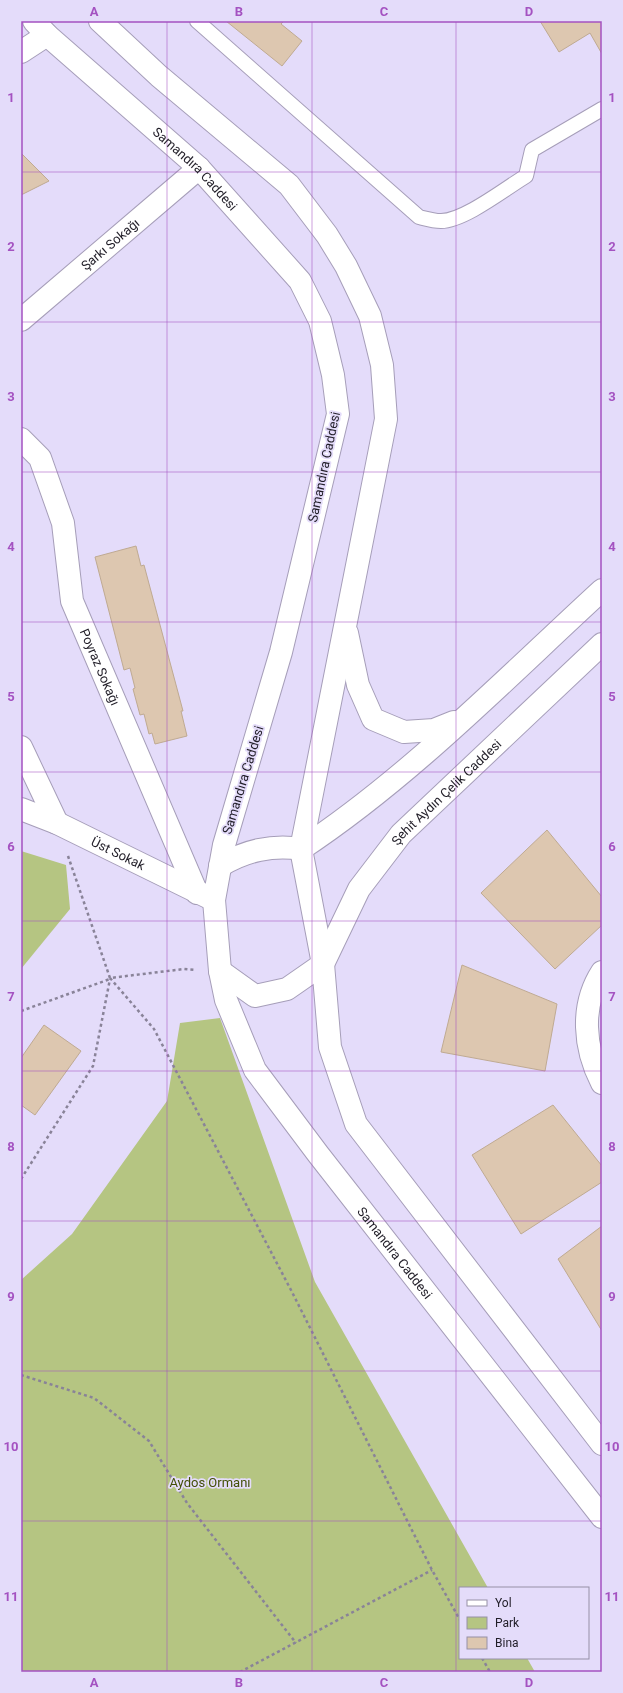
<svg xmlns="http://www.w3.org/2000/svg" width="623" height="1693" viewBox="0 0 623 1693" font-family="Roboto,sans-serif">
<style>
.green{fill:#b5c582}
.building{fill:#ddc7b0;stroke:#bfaa92}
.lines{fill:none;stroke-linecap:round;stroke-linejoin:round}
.lane-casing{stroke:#a69eb9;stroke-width:16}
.street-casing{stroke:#a69eb9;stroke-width:24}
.secondary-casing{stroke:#a69eb9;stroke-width:24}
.path{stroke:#898398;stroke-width:2.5;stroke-dasharray:3 3;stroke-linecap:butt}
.lane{stroke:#fff;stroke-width:14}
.street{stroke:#fff;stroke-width:22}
.secondary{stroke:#fff;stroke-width:22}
.grid{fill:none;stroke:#a452c1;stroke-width:1;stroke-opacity:0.55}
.labels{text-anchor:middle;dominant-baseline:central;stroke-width:3.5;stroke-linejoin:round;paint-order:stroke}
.street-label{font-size:13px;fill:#211e28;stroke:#e4dcfa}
.park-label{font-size:13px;fill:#434f07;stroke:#e4dcfa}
.neatline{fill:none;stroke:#a452c1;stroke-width:1.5}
.grid-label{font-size:13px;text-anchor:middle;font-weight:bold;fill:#a452c1}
</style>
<rect width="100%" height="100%" fill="#e4dcfa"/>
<!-- green -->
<g class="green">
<polygon points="21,851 66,865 70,909 21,969"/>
<polygon points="220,1018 315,1282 488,1588 460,1588 460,1658 527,1658 535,1672 21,1672 21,1280 72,1234 167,1101 180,1023"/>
</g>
<!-- building -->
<g class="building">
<polygon points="226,21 284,21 281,24 302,41 282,66"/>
<polygon points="540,21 602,21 602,54 590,33 559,52"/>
<polygon points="21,153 49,181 21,195"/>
<polygon points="136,546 141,566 144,565 183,711 181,711 187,736 155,744 152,733 149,734 144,714 140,715 133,689 135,688 130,668 124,670 95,557"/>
<polygon points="547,830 602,897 602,925 555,969 481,893"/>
<polygon points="462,965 557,1004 545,1071 441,1052"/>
<polygon points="44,1025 81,1051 35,1115 21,1105 21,1058"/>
<polygon points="553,1105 602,1166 602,1182 521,1234 472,1155"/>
<polygon points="602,1226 602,1331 558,1259"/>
</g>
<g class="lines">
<defs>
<path id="lane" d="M 197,21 L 419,217 C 427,219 434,221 441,221 C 464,221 506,188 526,176 L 532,150 L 602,109"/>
<g id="street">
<polyline points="21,52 47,35"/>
<path id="s1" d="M 21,320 L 199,168"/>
<path id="s2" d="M 21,439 L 40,458 L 63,523 L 72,601 L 197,893"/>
<polyline points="21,747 57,823"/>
<path d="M 602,972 C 580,1006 584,1048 602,1083"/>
</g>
<g id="secondary">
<path id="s3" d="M 34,21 L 47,35 L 199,168 L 300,281 L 320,321 L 333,375 L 338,414 L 281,652 L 224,845 L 214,900 L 220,971 L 226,1000 L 255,1070 L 318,1154 L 602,1517"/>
<polyline points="100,21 159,76 289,185 327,235 346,266 370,316 382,365 386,419 301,849 323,964 330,1047 356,1124 602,1444"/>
<polyline points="347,633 358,685 373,719 404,732 434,730 454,722"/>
<path id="s4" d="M 21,809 L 57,823 L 214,900"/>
<path d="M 220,866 C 244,851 273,844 301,849 C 410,777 506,678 602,590"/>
<path id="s5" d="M 323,964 L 359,889 L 401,834 L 602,644"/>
<polyline points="220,971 255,996 287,989 323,964"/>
</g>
</defs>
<!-- lane casing -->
<use href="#lane" class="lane-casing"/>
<!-- street casing -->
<use href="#street" class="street-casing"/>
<!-- secondary casing -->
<use href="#secondary" class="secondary-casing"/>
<!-- path -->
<g class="path">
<polyline points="68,856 110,978 184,969 195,970"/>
<polyline points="110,978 154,1029 292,1292 432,1570 460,1620"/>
<polyline points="21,1011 110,979"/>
<polyline points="21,1179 93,1066 110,979"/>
<polyline points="21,1375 94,1398 149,1441 187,1503 296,1643"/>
<polyline points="482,1658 490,1672"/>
<polyline points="240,1672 432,1570"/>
</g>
<!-- lane -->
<use href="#lane" class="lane"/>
<!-- street -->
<use href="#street" class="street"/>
<!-- secondary -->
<use href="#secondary" class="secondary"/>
</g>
<!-- grid -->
<path class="grid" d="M 167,21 L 167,1672M 312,21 L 312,1672M 456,21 L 456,1672M 21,172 L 602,172M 21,322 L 602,322M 21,472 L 602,472M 21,622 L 602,622M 21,772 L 602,772M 21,921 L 602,921M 21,1071 L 602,1071M 21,1221 L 602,1221M 21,1371 L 602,1371M 21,1521 L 602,1521"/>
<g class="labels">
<!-- street labels -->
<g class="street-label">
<text stroke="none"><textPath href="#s3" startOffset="219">Samandıra Caddesi</textPath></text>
<text stroke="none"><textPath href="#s1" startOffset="117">Şarkı Sokağı</textPath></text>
<text transform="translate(324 467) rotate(-78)">Samandıra Caddesi</text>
<text stroke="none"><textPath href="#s2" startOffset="246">Poyraz Sokağı</textPath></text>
<text transform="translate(243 780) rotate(-73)">Samandıra Caddesi</text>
<text stroke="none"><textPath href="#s5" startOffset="214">Şehit Aydın Çelik Caddesi</textPath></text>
<text stroke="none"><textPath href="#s4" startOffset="107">Üst Sokak</textPath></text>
<text stroke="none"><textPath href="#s3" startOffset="1421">Samandıra Caddesi</textPath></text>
</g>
<!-- park labels -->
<g class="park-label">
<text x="210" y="1482">Aydos Ormanı</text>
</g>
</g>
<!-- border -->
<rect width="623" height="1693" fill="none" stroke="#e4dcfa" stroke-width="44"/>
<!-- legend -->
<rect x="459" y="1587" width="130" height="72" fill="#e4dcfa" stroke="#9690a6"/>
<rect x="467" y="1600" width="20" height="6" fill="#ffffff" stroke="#9690a6"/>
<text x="495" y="1607" font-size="12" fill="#211e28">Yol</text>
<rect x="467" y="1617" width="20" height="12" fill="#b5c582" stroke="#9690a6"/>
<text x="495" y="1627" font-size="12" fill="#211e28">Park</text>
<rect x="467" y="1637" width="20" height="12" fill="#ddc7b0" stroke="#9690a6"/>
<text x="495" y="1647" font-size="12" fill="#211e28">Bina</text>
<rect x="22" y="22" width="579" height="1649" class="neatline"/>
<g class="grid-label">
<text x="94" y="16">A</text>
<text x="239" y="16">B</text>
<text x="384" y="16">C</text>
<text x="529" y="16">D</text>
<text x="11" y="102">1</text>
<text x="612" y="102">1</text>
<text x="11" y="251">2</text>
<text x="612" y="251">2</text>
<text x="11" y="401">3</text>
<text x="612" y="401">3</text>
<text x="11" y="551">4</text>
<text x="612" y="551">4</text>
<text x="11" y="701">5</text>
<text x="612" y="701">5</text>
<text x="11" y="851">6</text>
<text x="612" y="851">6</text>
<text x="11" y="1001">7</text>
<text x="612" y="1001">7</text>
<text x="11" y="1151">8</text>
<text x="612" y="1151">8</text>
<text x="11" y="1301">9</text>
<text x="612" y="1301">9</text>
<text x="11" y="1451">10</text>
<text x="612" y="1451">10</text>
<text x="11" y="1601">11</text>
<text x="612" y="1601">11</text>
<text x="94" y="1687">A</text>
<text x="239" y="1687">B</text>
<text x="384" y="1687">C</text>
<text x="529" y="1687">D</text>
</g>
</svg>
